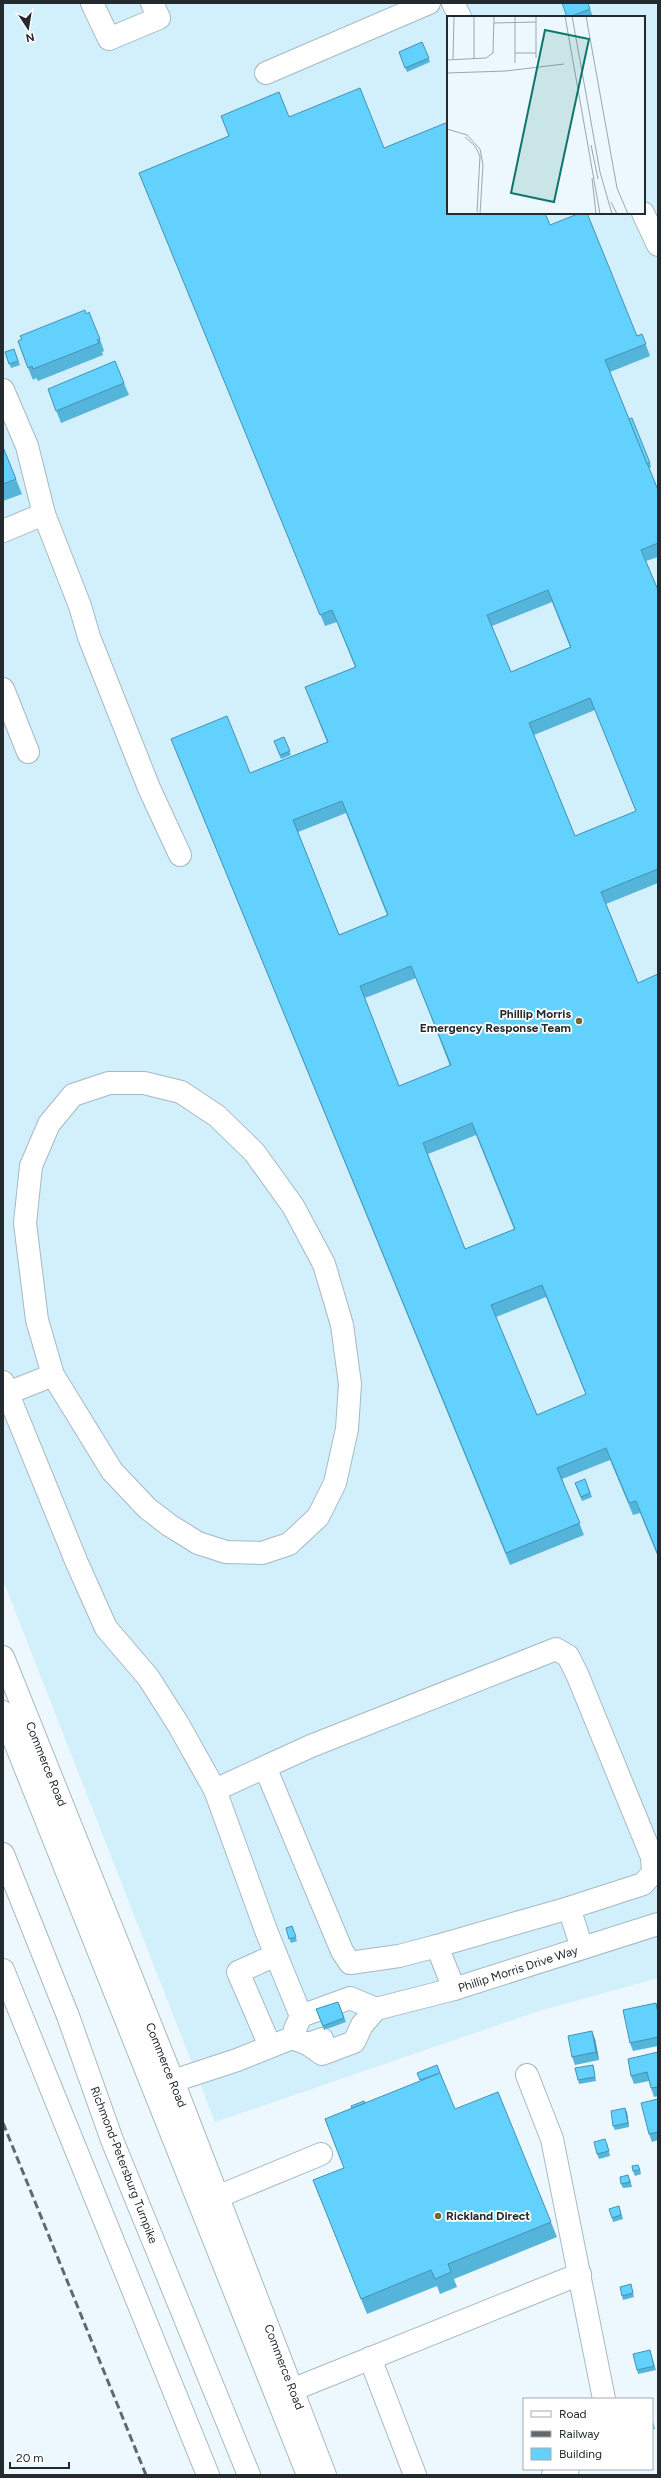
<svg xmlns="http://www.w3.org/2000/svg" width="661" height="2478" viewBox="0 0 661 2478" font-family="Figtree,sans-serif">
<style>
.built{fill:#d2effc;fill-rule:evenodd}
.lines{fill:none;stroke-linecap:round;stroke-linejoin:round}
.minor-casing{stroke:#a6b9c2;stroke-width:24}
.major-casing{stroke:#a6b9c2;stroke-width:24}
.highway-casing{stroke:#a6b9c2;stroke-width:24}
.minor{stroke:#fff;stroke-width:22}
.major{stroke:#fff;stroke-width:22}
.highway{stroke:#fff;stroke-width:22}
.rail{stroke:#60696e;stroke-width:3;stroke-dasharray:8 4;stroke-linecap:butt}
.wall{fill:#54b4da;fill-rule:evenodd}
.shaded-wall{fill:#4592b1}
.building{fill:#62d1fd;stroke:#4592b1;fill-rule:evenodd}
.poi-dot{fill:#736734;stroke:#fff;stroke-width:1.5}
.labels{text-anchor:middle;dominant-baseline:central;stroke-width:3.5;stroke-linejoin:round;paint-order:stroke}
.poi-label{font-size:12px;font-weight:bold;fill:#232b2f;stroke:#fff;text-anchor:end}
.street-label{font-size:12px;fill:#232b2f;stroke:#fff}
.inset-road{fill:none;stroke:#9ca6ab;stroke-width:1}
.view{fill:#0f766e;fill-opacity:0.15;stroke:#0f766e;stroke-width:2}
.inset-edge{fill:none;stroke:#232b2f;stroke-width:2}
</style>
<rect width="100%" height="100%" fill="#ecf8fe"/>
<!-- built -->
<path class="built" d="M 3,3 L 658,3 L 658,1978 L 539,2011 L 215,2122 L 3,1580 ZM 448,17 L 644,17 L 644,213 L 448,213 Z"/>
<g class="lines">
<defs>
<g id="minor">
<polyline points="92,3 109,39 159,18 152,3"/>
<polyline points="453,3 460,17"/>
<polyline points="266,73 429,3"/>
<polyline points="643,213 658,245"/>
<polyline points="3,390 27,446 44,514 80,606 89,637 149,788 180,855"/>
<polyline points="3,531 44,514"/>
<polyline points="3,689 28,752"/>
<polyline points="3,1382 77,1563 106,1628 148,1677 178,1724 215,1790"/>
<polyline points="8,1393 53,1375 112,1471 147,1508 169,1525 198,1543 226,1552 262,1553 289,1544 318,1517 335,1483 347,1429 350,1384 342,1325 324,1264 293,1206 254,1152 217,1116 181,1092 144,1083 109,1083 73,1095 49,1124 31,1166 25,1223 37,1320 53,1375"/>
<polyline points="265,1767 215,1790 267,1933 301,2016"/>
<polyline points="437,1946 569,1908"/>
<polyline points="454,1989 437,1946 399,1956 350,1963 342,1951 265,1767 311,1746 556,1649 568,1656 577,1674 652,1857 653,1873 643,1884 569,1908 582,1948"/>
<polyline points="295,2029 301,2016 350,1998 376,2009"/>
<polyline points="308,2044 322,2054 354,2042 362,2025 376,2009 454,1989 658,1924"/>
<polyline points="270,2046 238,1972 276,1955"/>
<polyline points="527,2075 552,2139 604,2399"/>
<polyline points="155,2087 237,2060 292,2038 308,2044 322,2039"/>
<polyline points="200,2204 321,2154"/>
<polyline points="370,2358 415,2475"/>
<polyline points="277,2396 580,2274"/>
<polyline points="553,2475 568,2469"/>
</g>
<g id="major">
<polyline points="3,1657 173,2081 325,2475"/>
<polyline points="3,1712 308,2475"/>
</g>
<g id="highway">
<polyline points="3,1854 68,2016 112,2140 249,2475"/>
<polyline points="3,1970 208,2475"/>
</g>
</defs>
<!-- minor casing -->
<use href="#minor" class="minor-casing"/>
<!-- major casing -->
<use href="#major" class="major-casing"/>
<!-- highway casing -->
<use href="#highway" class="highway-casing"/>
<!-- minor -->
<use href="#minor" class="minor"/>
<!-- major -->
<use href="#major" class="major"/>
<!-- highway -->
<use href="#highway" class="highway"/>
<!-- rail -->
<polyline class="rail" points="3,2123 146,2475"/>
</g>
<!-- wall -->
<g class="wall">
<polygon points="588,3 593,17 567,17"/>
<polygon points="422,42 430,62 407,72 399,52"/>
<path d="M 221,116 L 289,117 L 384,148 L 550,225 L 637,336 L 642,334 L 650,356 L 610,372 L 629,419 L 650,463 L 651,467 L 649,468 L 658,490 L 658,557 L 646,561 L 658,590 L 658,883 L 606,904 L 638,983 L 658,974 L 658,1557 L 640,1513 L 633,1515 L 610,1460 L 562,1479 L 584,1535 L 510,1565 L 176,751 L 171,739 L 250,773 L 327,742 L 305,687 L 355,667 L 337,622 L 325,626 L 139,173 L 229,136 ZM 552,602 L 570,647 L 511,672 L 492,626 ZM 595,710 L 636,811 L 575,836 L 534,735 ZM 346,813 L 387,915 L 339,935 L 298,832 ZM 416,978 L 450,1066 L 399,1086 L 365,998 ZM 476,1135 L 514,1229 L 465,1249 L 428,1154 ZM 546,1297 L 586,1395 L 537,1415 L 496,1317 Z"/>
<polygon points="20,336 100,339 104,351 102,352 103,355 38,381 36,378 33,380 22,353 18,341 22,340"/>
<polygon points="14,349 20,365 11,368 5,352"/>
<polygon points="124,383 129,395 61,423 48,389"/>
<polygon points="3,447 22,494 3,501"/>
<polygon points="284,737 291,755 281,759 274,741"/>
<polygon points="585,1479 592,1497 582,1501 575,1483"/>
<polygon points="292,1926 297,1941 291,1943 286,1928"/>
<polygon points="338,2002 346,2022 324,2030 316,2009"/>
<polygon points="656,2003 658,2008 658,2046 633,2051 630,2043"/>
<polygon points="595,2039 599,2060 575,2065 572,2057"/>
<polygon points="658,2052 658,2096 654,2097 651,2088 649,2081 634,2084 631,2076"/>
<polygon points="593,2065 594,2069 596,2081 579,2084 578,2080"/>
<polygon points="658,2099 658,2140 652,2142 649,2134"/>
<polygon points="365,2103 455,2109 551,2222 557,2237 454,2279 457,2287 440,2294 437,2286 367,2314 319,2195 313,2180 344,2168 325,2119"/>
<polygon points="627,2112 629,2127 615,2130 613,2126"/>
<polygon points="607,2143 610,2156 599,2159 597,2154"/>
<polygon points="640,2169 641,2174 635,2176 633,2171"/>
<polygon points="630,2179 632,2187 623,2188 621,2184"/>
<polygon points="619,2206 623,2219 613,2222 612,2218"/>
<polygon points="632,2289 634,2297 623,2300 622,2296"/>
<polygon points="650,2350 656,2370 638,2374 637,2370"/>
<polygon points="652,2417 655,2429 652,2430"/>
</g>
<!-- shaded-wall -->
<g class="shaded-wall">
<polygon points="592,2031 595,2039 599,2060 596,2052"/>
<polygon points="625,2108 627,2112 629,2127 628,2123"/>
</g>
<!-- building -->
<g class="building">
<polygon points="562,3 588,3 590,9 569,17 567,17"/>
<polygon points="422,42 429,58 405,68 399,52"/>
<path d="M 360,88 L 384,148 L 448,122 L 448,213 L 545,213 L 550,225 L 580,213 L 587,213 L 637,336 L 642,334 L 646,344 L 605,360 L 658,490 L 658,543 L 641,550 L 658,590 L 658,869 L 601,892 L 638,983 L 658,974 L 658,1555 L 636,1501 L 629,1503 L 606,1448 L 557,1468 L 580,1523 L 506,1553 L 171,739 L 227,716 L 250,773 L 328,742 L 305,687 L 356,667 L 332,610 L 320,615 L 139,173 L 229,136 L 221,116 L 279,92 L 289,117 ZM 548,590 L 571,647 L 511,672 L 487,615 ZM 590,698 L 636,811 L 575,836 L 529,723 ZM 342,801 L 388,915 L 339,935 L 293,820 ZM 411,966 L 451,1065 L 399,1086 L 360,986 ZM 472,1123 L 515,1229 L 465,1249 L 423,1143 ZM 542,1285 L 586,1394 L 537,1415 L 491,1305 Z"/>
<polygon points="85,310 86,314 89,312 100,339 97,340 99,343 33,369 32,366 28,368 18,341 22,339 20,336"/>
<polygon points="14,349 18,361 9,364 5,352"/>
<polygon points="115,361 124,383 56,411 48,389"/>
<polygon points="632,418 650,463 647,464 629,419"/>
<polygon points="3,447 16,479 3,484"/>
<polygon points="284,737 290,751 280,755 274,741"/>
<polygon points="585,1479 590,1493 581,1497 575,1483"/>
<polygon points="292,1926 296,1937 289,1939 286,1928"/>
<polygon points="338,2002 344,2018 323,2026 316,2009"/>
<polygon points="656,2003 658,2013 658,2037 630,2043 623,2010"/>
<polygon points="592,2031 596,2052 572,2057 568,2036"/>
<polygon points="658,2052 658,2087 651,2088 647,2072 631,2076 628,2059"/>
<polygon points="437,2065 440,2073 420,2080 417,2073"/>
<polygon points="593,2065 595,2077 578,2080 575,2068"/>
<polygon points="440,2073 455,2109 498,2092 551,2222 448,2264 451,2272 435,2279 431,2270 361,2299 313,2180 344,2168 325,2119"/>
<polygon points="658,2099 658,2132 649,2134 641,2103"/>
<polygon points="364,2101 365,2103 352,2108 351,2106"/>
<polygon points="625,2108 628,2123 613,2126 611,2111"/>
<polygon points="605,2139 609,2151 597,2154 594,2142"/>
<polygon points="638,2165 640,2170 633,2171 632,2166"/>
<polygon points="628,2175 630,2182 621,2184 620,2177"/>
<polygon points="619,2206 621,2215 612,2218 609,2209"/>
<polygon points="631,2284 633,2293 622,2296 620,2287"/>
<polygon points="650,2350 654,2366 637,2370 633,2354"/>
</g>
<!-- markers -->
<g class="poi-dot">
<circle cx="579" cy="1021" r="4"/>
<circle cx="438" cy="2216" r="4"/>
</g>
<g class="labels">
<!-- poi labels -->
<g class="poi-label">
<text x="571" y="1014">Phillip Morris<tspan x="571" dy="14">Emergency Response Team</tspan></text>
<text x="446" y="2216" text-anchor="start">Rickland Direct</text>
</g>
<!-- street labels -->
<g class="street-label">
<text transform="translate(46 1764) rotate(68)">Commerce Road</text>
<text transform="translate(518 1969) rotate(-18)">Phillip Morris Drive Way</text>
<text transform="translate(166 2065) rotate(68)">Commerce Road</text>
<text transform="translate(124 2165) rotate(69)">Richmond-Petersburg Turnpike</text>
<text transform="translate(284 2367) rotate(69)">Commerce Road</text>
</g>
</g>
<!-- overview -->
<g transform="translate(447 16)">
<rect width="198" height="198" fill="#ecf8fe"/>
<path class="inset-road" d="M 27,0 L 27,43M 68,0 L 68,47M 118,0 L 153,198M 125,0 L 153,156 L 165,198M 139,0 L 170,172 L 181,198M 47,7 L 89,6M 68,37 L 89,37M 89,42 L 89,0M 0,44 L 39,42 L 46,37 L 47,0M 6,44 L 7,0M 0,57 L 59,55 L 117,48M 0,113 L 20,119 L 33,133 L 36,149 L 33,198M 18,121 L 28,130 L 33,140 L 30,196M 144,129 L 151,163M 145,162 L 149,198M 164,186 L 170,198"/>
<path class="view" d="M 98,14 L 142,23 L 107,186 L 64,177 Z"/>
<rect width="198" height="198" class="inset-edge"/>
</g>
<!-- border -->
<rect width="661" height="2478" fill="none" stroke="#232b2f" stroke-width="8"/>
<!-- legend -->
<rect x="523" y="2398" width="130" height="72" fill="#ffffff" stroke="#a7aaac"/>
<rect x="531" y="2411" width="20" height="6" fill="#ffffff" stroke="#a7aaac"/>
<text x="559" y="2418" font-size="12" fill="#232b2f">Road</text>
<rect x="531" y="2431" width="20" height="6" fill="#60696e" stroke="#a7aaac"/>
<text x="559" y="2438" font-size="12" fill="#232b2f">Railway</text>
<rect x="531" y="2448" width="20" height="12" fill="#62d1fd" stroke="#a7aaac"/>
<text x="559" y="2458" font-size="12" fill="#232b2f">Building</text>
<!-- north arrow -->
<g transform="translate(28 28) rotate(168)" stroke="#ffffff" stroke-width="3" paint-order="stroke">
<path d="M0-3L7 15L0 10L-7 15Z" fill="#232b2f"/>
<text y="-6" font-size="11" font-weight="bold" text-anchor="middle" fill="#232b2f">N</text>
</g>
<!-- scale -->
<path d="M10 2462v6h59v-6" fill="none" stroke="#232b2f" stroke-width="2"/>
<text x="16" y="2462" font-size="12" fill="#232b2f" stroke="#ffffff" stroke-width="3" paint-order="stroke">20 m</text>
</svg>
